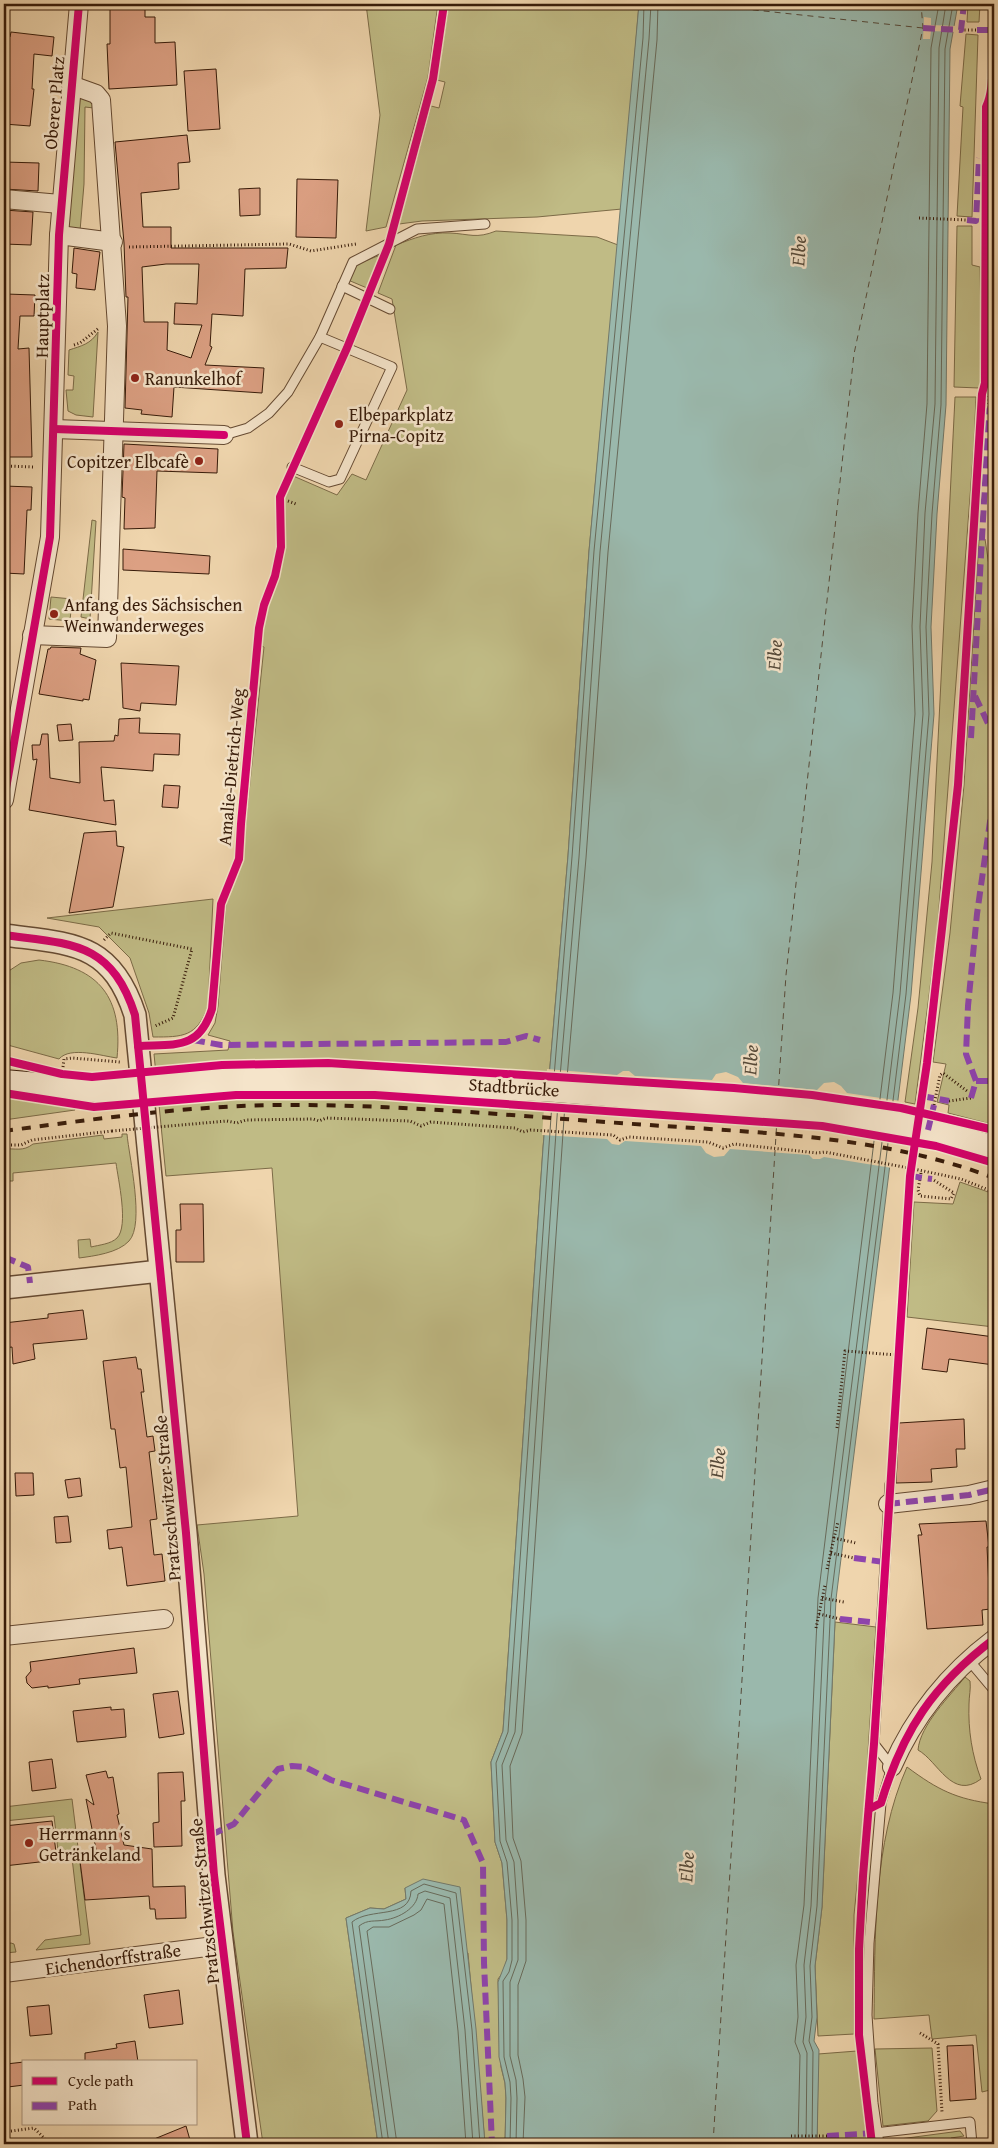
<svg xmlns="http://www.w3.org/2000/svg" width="998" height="2148" viewBox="0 0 998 2148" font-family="'Gentium Book Plus',serif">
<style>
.green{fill:#c0bb85;stroke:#7c6b47}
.water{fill:#9ab8ac;stroke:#72796b}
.pier{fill:#efd5ad}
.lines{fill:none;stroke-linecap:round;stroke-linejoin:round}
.shore{stroke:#686a5a;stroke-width:1}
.ferry{stroke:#554a3a;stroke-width:1;stroke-dasharray:6 5;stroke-linecap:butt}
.building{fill:#dca083;stroke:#371b09;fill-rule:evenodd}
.service-casing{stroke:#654a32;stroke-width:11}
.minor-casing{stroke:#654a32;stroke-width:20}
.tertiary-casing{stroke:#654a32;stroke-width:24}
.secondary-casing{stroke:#371b09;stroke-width:26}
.path{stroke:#371b09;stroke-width:3;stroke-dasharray:1 2.5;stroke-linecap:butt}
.service{stroke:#f5e4ca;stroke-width:9}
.minor{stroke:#f5e4ca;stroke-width:18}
.tertiary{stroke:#f5e4ca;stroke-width:21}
.secondary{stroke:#f5e4ca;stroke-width:24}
.rail{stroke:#371b09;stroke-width:4;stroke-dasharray:9 9;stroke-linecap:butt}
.secondary-bridge-casing{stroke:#371b09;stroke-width:26;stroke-linecap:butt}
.path-bridge{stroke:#371b09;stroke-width:3;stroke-dasharray:1 2.5;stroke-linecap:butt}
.secondary-bridge{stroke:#f5e4ca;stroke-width:24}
.quiet{stroke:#8e44ad;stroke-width:6;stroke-dasharray:12 6;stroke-linecap:butt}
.cycleway-casing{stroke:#f5e4ca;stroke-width:11}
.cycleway{stroke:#d6006c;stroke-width:8}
.poi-dot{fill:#8f2418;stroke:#f5e4ca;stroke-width:2}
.labels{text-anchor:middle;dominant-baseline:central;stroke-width:5;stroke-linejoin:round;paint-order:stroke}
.street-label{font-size:18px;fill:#371b09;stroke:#f5e4ca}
.poi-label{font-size:18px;fill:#371b09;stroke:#f5e4ca;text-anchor:start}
.water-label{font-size:19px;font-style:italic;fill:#554a3a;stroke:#f5e4ca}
</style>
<rect width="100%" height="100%" fill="#efd5ad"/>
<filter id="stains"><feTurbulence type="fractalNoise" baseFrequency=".004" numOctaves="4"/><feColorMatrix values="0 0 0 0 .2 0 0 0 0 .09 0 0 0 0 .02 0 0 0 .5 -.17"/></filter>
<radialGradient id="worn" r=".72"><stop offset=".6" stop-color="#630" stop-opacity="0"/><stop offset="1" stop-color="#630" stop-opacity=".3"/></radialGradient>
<!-- green -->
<g class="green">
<polygon points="366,4 438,4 428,77 386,227 366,231 380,115"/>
<polygon points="449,4 639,4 622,209 537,217 422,221 399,224 431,106 439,108 445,82 437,80"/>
<polygon points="968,4 980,4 979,22 967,22"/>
<polygon points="966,34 978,35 972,217 957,216 963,107 960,106"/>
<polygon points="80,97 91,101 94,108 85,107 84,184 80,231 67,230"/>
<polygon points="957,226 972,226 972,265 980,267 982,381 979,388 954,387"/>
<path d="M 496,231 L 597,237 L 618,245 L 589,551 L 568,856 L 543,1148 L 503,1731 L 491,1762 L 495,1842 L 502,1863 L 507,1920 L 507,1959 L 504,1971 L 498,1979 L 501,2067 L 505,2083 L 506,2098 L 505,2144 L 485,2144 L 468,1953 L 405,1888 L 406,1899 L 384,1909 L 370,1908 L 346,1918 L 378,2144 L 263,2144 L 233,1932 L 204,1574 L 197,1525 L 298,1516 L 272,1168 L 166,1176 L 154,1054 L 228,1050 L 230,1041 L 208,1035 L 215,1023 L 218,1006 L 226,904 L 242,860 L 246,821 L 264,647 L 257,645 L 264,605 L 275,576 L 281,547 L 280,497 L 291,475 L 337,495 L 352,474 L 366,480 L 407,390 L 392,299 L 378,293 L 396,245 C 414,238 430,232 450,233 C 470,234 476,239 496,231 Z"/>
<polygon points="380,255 367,288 348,280 353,266"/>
<path d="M 98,332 L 93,417 L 76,415 L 68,411 L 66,390 L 73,390 L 74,376 L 68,375 L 69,350 C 81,346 91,344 98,332 Z"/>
<polygon points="955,397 976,397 974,444 937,934 915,1104 905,1102 918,1008 932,862"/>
<polygon points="92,520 96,521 90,619 81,617"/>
<polygon points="985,539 994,599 994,1125 948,1113 949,1105 937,1102 946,1064 933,1062 950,933 964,785 979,540"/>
<polygon points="51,597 72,599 70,621 49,619"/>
<path d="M 213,899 L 208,1006 C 197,1037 183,1037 153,1037 L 149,1013 L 130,958 L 99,927 L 47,918 Z"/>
<path d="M 39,960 C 100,967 123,998 117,1058 C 102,1056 70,1046 59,1059 L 4,1044 L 4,974 L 21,963 Z"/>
<polygon points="4,1096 74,1108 75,1110 4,1120"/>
<path d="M 122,1134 L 127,1134 C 129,1157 145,1224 129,1241 C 118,1253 94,1256 79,1258 L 78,1240 L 90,1239 L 91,1247 C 99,1245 111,1244 117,1238 C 129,1226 118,1179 116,1163 L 13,1173 L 13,1181 L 4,1181 L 4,1149 C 15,1148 23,1152 33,1144 L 103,1135 L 104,1139 L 122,1137 Z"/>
<polygon points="960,1182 994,1194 994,1327 907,1317 914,1202 953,1204"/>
<polygon points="835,1622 876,1627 864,1815 854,1915 854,2034 818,2036 815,1966 822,1907"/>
<path d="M 965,1677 L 970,1681 C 971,1689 969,1696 969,1704 C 968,1730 972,1755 981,1779 C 952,1801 938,1761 918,1750 C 920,1725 950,1696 965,1677 Z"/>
<path d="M 907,1767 C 938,1790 956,1799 994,1804 L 994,2089 L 982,2092 L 976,2035 L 932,2039 L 929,2015 L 874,2019 C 875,1937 873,1843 907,1767 Z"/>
<polygon points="72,1799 90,1944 36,1950 45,1940 81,1935 72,1858 59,1859 54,1816 4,1821 4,1807"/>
<polygon points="11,1943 14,1944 16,1952 4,1953 4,1944"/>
<polygon points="932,2048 937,2111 928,2121 883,2126 875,2049"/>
<polygon points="857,2051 867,2144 817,2144 818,2054"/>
<polygon points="960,2131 964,2136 951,2138 951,2144 887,2144 892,2140"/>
</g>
<!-- water -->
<g class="water">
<polygon points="639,4 958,4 950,49 946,405 937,514 931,627 934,714 911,995 836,1599 822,1907 815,1966 817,2017 814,2041 819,2050 817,2144 505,2144 506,2098 505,2083 499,2057 498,1982 507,1959 507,1920 502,1863 495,1842 491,1762 503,1731 543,1148 568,856 589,551"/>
<polygon points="423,1879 460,1887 476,2029 485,2144 378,2144 346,1918 370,1908 384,1909 406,1899 405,1888"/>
</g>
<!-- pier -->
<g class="pier">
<polygon points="924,17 931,18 931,25 957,26 956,32 931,31 930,39 923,39"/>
<polygon points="547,1069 617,1075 623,1071 629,1071 635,1076 712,1080 716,1074 726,1072 738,1077 743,1083 817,1090 824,1083 834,1082 841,1086 847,1093 901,1101 892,1168 824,1157 820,1159 813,1159 809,1155 730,1149 724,1156 714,1157 706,1153 701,1146 625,1141 619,1145 612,1144 607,1139 542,1135"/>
</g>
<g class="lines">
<!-- shore -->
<g class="shore">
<polyline points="554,1077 572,857 594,551 643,38 644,4"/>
<polyline points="560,1077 579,857 600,552 649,39 651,4"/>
<polyline points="567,1078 586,858 608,552 657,40 658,4"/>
<polyline points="879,1107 893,993 915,714 912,626 918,513 927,404 931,48 939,4"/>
<polyline points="886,1108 900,994 923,714 920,627 925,513 935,404 939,48 946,4"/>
<polyline points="892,1109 906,994 929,714 926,627 932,514 941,405 945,49 953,4"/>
<path d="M 383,2144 L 352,1922 C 370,1907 410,1920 411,1891 L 424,1884 L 456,1893 L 472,2030 L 480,2144"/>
<path d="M 389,2144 L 359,1926 C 368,1919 375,1922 385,1920 C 399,1918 417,1908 418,1894 L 425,1891 L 450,1898 L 465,2030 L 473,2144"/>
<polyline points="397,2144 367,1931 373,1927 389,1927 414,1915 421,1910 427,1899 444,1904 458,2031 466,2144"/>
<polyline points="510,2144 511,2098 510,2082 504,2057 503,1981 509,1972 512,1960 512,1920 507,1862 500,1841 496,1763 508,1732 552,1103"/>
<polyline points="516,2144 517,2098 516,2080 510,2056 510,1982 518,1960 518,1920 514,1862 506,1840 502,1765 515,1732 558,1103"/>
<polyline points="523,2144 525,2097 523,2079 518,2055 518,1985 526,1961 526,1920 521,1861 513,1838 510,1766 522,1733 565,1104"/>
<polyline points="798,2144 800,2055 795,2042 798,2017 796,1965 804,1905 818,1598 875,1133"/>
<polyline points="806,2144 807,2053 803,2042 806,2017 804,1965 811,1906 825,1598 883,1134"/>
<polyline points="812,2144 813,2052 809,2041 812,2017 810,1966 817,1906 831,1599 889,1135"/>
</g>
<!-- ferry -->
<g class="ferry">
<polyline points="698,4 923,28"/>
<polyline points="778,1096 786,975 854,354 923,28 921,4"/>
<polyline points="713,2144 777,1119"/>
</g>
</g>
<!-- building -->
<g class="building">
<polygon points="110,6 145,6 145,17 155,17 155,43 175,42 177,85 109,89 107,44 110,44"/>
<polygon points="11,32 54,37 52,56 34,54 32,89 34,89 30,126 4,124 4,37 10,37"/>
<polygon points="216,69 220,129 188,131 184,71"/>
<path d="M 187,135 L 190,162 L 178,163 L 179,189 L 141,193 L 143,227 L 171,227 L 171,248 L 288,248 L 286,268 L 245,269 L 243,316 L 212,314 L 210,346 L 212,347 L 205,365 L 264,368 L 262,393 L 174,387 L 172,417 L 141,414 L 142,410 L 125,408 L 128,297 L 126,297 L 124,243 L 115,142 ZM 166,264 L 199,264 L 197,304 L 175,303 L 174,324 L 202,325 L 191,358 L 167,350 L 168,322 L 144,322 L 142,267 Z"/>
<polygon points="4,162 39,163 38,191 4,189"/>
<polygon points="297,179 338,180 336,238 296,237"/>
<polygon points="260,188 260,215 240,216 239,189"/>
<polygon points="4,210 33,212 31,245 4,244"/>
<polygon points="74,248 100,252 95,290 76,288 77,274 72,273"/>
<polygon points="6,294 35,295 34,316 20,316 18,349 29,348 32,457 4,457 4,299 6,299"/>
<polygon points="124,444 218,449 217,473 157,471 155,528 124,529 125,498 122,497"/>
<polygon points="4,486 32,487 31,510 27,510 24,574 4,573"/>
<polygon points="123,549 210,556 209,574 123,570"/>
<polygon points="51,647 81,648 80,654 96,660 89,700 83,699 83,701 39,694 48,649 50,649"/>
<polygon points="121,663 179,666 176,705 141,703 140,711 123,708"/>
<polygon points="140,718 139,733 180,734 179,755 154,754 153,771 101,767 104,801 114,800 116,825 29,810 37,759 33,760 32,745 40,745 42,734 48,734 50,778 80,783 79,742 114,741 115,735 118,736 119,719"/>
<polygon points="71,724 73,740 59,741 57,725"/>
<polygon points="164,785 180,786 178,808 162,807"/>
<polygon points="116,831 117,846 124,847 113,907 69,913 84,833"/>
<polygon points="180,1204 203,1204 204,1262 176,1262 176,1230 181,1230"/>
<polygon points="83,1310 87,1339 33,1344 35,1359 13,1364 12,1347 4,1348 4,1323 48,1318 48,1314"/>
<polygon points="927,1328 994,1337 994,1365 949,1359 947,1372 922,1369"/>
<polygon points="136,1357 138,1369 141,1369 144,1392 141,1392 147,1437 153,1436 155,1451 149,1452 157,1519 150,1520 154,1555 162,1554 165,1581 127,1586 122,1547 109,1549 107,1530 132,1527 126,1467 120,1468 115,1429 111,1429 103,1361"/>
<polygon points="964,1419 965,1449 956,1449 957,1467 931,1469 932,1482 896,1483 899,1423"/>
<polygon points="15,1473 33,1473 34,1495 16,1496"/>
<polygon points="80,1478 82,1496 68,1498 65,1480"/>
<polygon points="68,1516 71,1542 56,1543 54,1517"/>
<polygon points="986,1521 989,1547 987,1547 990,1609 982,1610 983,1625 927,1629 918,1535 922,1535 919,1524"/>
<polygon points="134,1648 137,1673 79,1679 80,1684 48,1688 48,1686 32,1688 27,1683 26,1677 31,1671 30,1662"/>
<polygon points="178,1691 184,1734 159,1738 153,1694"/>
<polygon points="111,1707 111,1710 124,1709 126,1737 77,1742 73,1711"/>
<polygon points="52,1759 56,1788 32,1791 29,1762"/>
<polygon points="106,1771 108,1778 113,1777 119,1814 117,1815 124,1845 152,1849 153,1887 185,1886 186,1918 156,1919 155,1909 150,1909 149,1896 85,1900 80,1861 98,1859 86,1799 94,1805 86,1775"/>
<polygon points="183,1772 185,1801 181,1801 182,1846 154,1847 153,1823 159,1822 158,1773"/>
<polygon points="52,1821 57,1860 4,1866 4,1826"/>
<polygon points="179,1990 183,2024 149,2028 144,1995"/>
<polygon points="49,2005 52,2034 30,2036 27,2007"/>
<polygon points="135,2041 138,2062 85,2062 85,2053 117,2048 116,2044"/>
<polygon points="973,2045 976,2099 950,2101 947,2046"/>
<polygon points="24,2062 24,2085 8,2087 6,2064"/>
<polygon points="186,2126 190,2140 180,2144 142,2144"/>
</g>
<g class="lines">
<defs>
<g id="service">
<polyline points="342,286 390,309"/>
<polyline points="224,435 248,428 269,413 288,392 320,337 353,262 417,229 485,224"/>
<polyline points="292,467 329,482 340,479 392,367 320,337"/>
<polyline points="968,1659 994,1690"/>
<polyline points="875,2133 970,2122 972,2144"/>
<polyline points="879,2144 873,2103 867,2015 869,1943 881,1803 892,1767 874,1744 890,1484"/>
</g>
<g id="minor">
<polyline points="4,199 60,204"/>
<polyline points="59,235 113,242"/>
<polyline points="54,429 224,435"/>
<polyline points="32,635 107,638 117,326 101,100 96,94 71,85"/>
<polyline points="4,800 50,537 59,235 79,4"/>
<polyline points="888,1504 969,1495 994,1489"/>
<polyline points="4,1636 164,1619"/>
<path d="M 892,1767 C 915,1714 949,1673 994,1639"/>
<polyline points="4,1973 222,1945"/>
</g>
<g id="tertiary">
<path d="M 4,935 C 71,944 111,941 135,1015 L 186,1533 L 214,1875 L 247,2144"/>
<polyline points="4,1288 160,1271"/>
</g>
<g id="secondary">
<polyline points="4,1082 108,1091"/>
<polyline points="556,1090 834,1112 919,1127 994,1148"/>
</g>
</defs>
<!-- service casing -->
<use href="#service" class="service-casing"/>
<!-- minor casing -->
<use href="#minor" class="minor-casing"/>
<!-- tertiary casing -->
<use href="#tertiary" class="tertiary-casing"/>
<!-- secondary casing -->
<use href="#secondary" class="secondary-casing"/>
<!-- path -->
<g class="path">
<polyline points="961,30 977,30"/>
<polyline points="919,218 967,220"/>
<polyline points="129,247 289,244 311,251 356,244"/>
<polyline points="74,345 80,343 99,328"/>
<polyline points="989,396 989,410"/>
<polyline points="4,466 35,467"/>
<polyline points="288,501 296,504"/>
<polyline points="104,940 111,933 192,949 173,1018 155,1026"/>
<polyline points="63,1067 64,1059 72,1058 120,1062"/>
<polyline points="949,1101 971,1098"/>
<polyline points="934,1105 940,1075 943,1073 967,1091"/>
<polyline points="4,1145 21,1145 32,1140 112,1131"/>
<polyline points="914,1169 961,1179 994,1192"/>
<polyline points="921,1173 918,1190 920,1196 951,1199 954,1193 932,1179"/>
<polyline points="837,1428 845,1351 897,1355"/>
<polyline points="834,1538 838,1522"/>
<polyline points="831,1553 854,1558"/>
<polyline points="827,1569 834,1538 856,1543"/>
<polyline points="822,1598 844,1602"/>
<polyline points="819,1614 840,1619"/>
<polyline points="816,1628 825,1585"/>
<polyline points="920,2033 938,2044 942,2112"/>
<polyline points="4,2132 34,2128 50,2144"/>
<polyline points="791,2136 827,2136"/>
</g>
<!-- service -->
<use href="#service" class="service"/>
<!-- minor -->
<use href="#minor" class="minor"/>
<!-- tertiary -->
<use href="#tertiary" class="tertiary"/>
<!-- secondary -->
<use href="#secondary" class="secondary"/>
<!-- rail -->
<path class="rail" d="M 4,1131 C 95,1119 186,1106 278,1105 C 402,1104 525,1117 649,1125 C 764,1133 885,1136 994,1178"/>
<defs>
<polyline id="secondary-bridge" points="108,1091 224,1081 329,1078 556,1090"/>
</defs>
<!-- secondary-bridge casing -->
<use href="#secondary-bridge" class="secondary-bridge-casing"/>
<!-- path-bridge -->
<polyline class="path-bridge" points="112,1131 227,1121 237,1123 246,1120 313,1119 319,1121 326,1118 410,1121 421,1126 431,1122 515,1128 523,1132 531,1130 613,1135 620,1140 629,1137 708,1142 723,1148 734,1144 817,1153 825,1152 914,1169"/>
<!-- secondary-bridge -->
<use href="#secondary-bridge" class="secondary-bridge"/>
<!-- quiet -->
<g class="quiet">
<polyline points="923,28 961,30 964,4"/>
<polyline points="977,30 994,30"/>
<polyline points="967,220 976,221 979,158"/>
<polyline points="975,696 994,736"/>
<polyline points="971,738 989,410 994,410"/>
<polyline points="193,1040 221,1045 506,1042 526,1036 540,1040"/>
<polyline points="976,1081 994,1081"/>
<polyline points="922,1096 949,1101"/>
<polyline points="971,1098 976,1081 966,1054 968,1006 977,914 994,793"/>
<polyline points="928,1130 934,1105"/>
<polyline points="910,1176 932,1179"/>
<polyline points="4,1257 28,1267 30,1283"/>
<polyline points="888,1504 969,1495 994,1489"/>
<polyline points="854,1558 884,1562"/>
<polyline points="840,1619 881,1623"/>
<polyline points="211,1835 234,1824 278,1769 292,1766 305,1767 331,1780 464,1820 483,1863 484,1963 492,2144"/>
<polyline points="827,2136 875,2133"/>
</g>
<defs>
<g id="cycleway">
<polyline points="54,429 224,435"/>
<polyline points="4,800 50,537 59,235 79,4"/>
<path d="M 4,935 C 71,944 111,941 135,1015 L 186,1533 L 214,1875 L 247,2144"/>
<path d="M 138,1046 C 176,1044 199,1050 212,1009 L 221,904 L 239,859 L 241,824 L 259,628 L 264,605 L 275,576 L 281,547 L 280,497 L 347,348 L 389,244 L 433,79 L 444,4"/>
<polyline points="4,1060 62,1074 92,1077 222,1065 328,1063 734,1088 812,1095 901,1108 994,1130"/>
<polyline points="4,1093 94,1107 236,1095 375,1095 822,1126 936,1146 994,1163"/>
<path d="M 869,1809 L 881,1803 C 903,1730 933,1685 994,1639"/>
<path d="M 872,2144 L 859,2035 L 859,1949 L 863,1876 L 874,1744 L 910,1176 L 927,1063 L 958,785 L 982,394 L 985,383 L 986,107 C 995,88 991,62 994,41"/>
</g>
</defs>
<!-- cycleway casing -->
<use href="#cycleway" class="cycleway-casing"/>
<!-- cycleway -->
<use href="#cycleway" class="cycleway"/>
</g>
<!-- markers -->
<g class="poi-dot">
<circle cx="135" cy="378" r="5"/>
<circle cx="339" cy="424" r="5"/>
<circle cx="199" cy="461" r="5"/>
<circle cx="54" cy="614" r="5"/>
<circle cx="29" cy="1843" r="5"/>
</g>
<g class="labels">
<!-- street labels -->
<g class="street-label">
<text transform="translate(54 103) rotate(-85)">Oberer Platz</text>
<text transform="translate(42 316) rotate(-89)">Hauptplatz</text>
<text transform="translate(231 767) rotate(-85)">Amalie-Dietrich-Weg</text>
<text transform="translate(514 1087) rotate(4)">Stadtbrücke</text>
<text transform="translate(167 1498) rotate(-95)">Pratzschwitzer Straße</text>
<text transform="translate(204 1901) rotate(-96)">Pratzschwitzer Straße</text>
<text transform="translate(113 1959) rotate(-8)">Eichendorffstraße</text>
</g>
<!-- poi labels -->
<g class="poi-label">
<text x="145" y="378">Ranunkelhof</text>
<text x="349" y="414">Elbeparkplatz<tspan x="349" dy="21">Pirna-Copitz</tspan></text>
<text x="189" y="461" text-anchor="end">Copitzer Elbcafè</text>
<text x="64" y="604">Anfang des Sächsischen<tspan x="64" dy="21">Weinwanderweges</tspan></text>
<text x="39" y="1833">Herrmann´s<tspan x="39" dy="21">Getränkeland</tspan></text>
</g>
<!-- water labels -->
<g class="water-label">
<text transform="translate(798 251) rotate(-87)">Elbe</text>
<text transform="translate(774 655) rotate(-87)">Elbe</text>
<text transform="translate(750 1060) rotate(-87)">Elbe</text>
<text transform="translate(717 1463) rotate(-85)">Elbe</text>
<text transform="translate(686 1867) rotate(-87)">Elbe</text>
</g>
</g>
<!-- margin -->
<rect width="998" height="2148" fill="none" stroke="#efd5ad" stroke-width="20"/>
<rect x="5" y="5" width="988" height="2138" fill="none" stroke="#371b09" stroke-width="2.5"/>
<rect x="10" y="10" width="978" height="2128" fill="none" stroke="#371b09"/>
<!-- legend -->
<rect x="22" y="2060" width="175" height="65" fill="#f5e4ca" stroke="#a9947d"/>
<rect x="32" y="2077" width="25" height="8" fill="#d6006c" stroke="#a9947d"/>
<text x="68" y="2086" font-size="15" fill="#371b09">Cycle path</text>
<rect x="32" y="2102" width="25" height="8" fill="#8e44ad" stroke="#a9947d"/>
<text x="68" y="2110" font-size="15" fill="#371b09">Path</text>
<rect width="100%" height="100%" filter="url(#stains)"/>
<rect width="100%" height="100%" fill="url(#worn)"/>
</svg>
